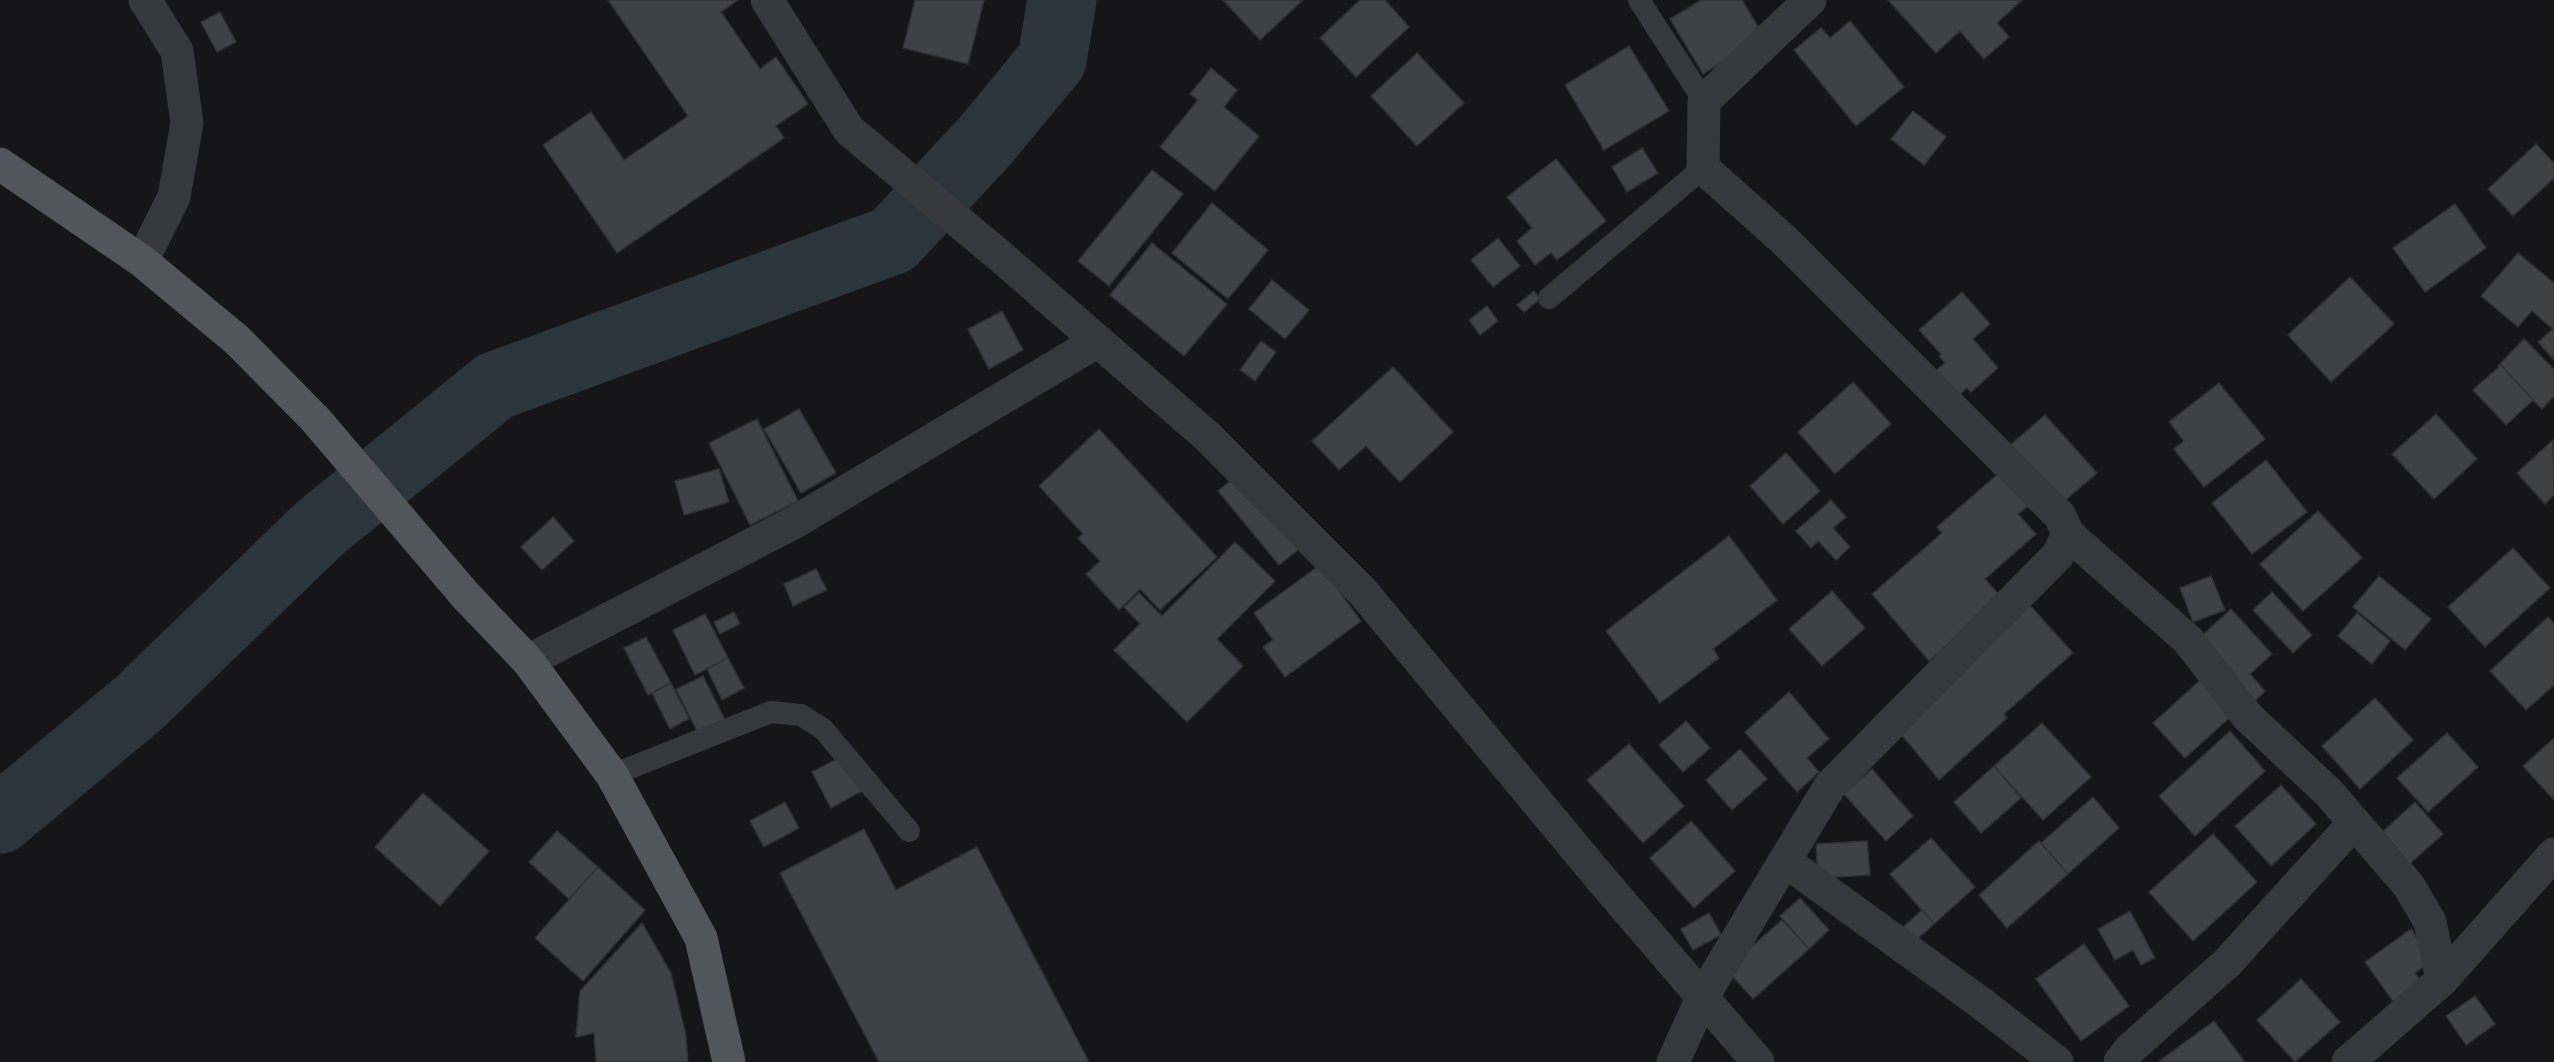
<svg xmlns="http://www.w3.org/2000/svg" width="2554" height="1062" viewBox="0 0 2554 1062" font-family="Lato,sans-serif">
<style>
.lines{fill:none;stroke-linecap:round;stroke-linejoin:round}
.river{stroke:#2c353c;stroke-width:69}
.building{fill:#404145;stroke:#303034;stroke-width:1.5}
.service{stroke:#37383d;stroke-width:22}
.minor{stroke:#37383d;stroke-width:33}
.primary{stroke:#53555c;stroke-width:33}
</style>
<rect width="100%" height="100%" fill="#161618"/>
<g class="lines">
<!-- river -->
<polyline class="river" points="0,819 139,703 320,528 495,386 893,240 986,140 1052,60 1062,0"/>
</g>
<!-- building -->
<g class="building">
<polygon points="608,0 738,0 721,12 760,69 776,57 808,104 776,126 784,138 617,253 543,145 591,112 624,160 688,116"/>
<polygon points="915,0 984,0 968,64 903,48"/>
<polygon points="1223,0 1303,0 1260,40"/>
<polygon points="1360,0 1385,0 1409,27 1356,77 1320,38"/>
<polygon points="1701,0 1742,0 1764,37 1703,74 1670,19"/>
<polygon points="1888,0 2022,0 1997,23 2009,37 1984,59 1960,31 1936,53"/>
<polygon points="220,12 236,42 217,52 201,22"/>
<polygon points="1850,21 1904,87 1856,126 1794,50 1821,28 1830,38"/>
<polygon points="1629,46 1669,111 1604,150 1565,85"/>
<polygon points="1417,53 1464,103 1417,146 1371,96"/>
<polygon points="1211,68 1237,90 1224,107 1259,136 1215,191 1160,147 1198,100 1190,94"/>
<polygon points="1913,111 1946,137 1924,165 1891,139"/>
<polygon points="2536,144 2554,163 2554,178 2513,216 2488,189"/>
<polygon points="1642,148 1658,173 1627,192 1612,167"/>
<polygon points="1556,159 1606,221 1557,260 1551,253 1535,265 1517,241 1532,228 1507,197"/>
<polygon points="1152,170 1183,194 1109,286 1078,261"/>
<polygon points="1212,203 1268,250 1228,299 1172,253"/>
<polygon points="2455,204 2486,248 2425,292 2393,248"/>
<polygon points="1498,238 1520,266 1493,287 1471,260"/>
<polygon points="1152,243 1227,304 1184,356 1110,295"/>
<polygon points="2518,253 2554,283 2554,330 2532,311 2518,327 2481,296"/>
<polygon points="2350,277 2394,324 2331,382 2288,335"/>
<polygon points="1272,280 1309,310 1285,339 1249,309"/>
<polygon points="1534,291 1540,299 1524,312 1517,305"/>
<polygon points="1962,292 1990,324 1973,339 1998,368 1971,392 1967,388 1956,398 1933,373 1945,363 1939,356 1941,354 1919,330"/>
<polygon points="1487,306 1498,321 1480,335 1469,320"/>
<polygon points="1002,311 1023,350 989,369 968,329"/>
<polygon points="2554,328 2554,360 2538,342"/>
<polygon points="2524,339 2554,369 2554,396 2542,409 2498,366"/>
<polygon points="1261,341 1276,352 1255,381 1240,370"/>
<polygon points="2501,365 2533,400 2506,425 2473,390"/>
<polygon points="1393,367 1453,432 1400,482 1366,446 1339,470 1312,441"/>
<polygon points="1853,382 1891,424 1835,474 1798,432"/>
<polygon points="2219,383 2265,439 2204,487 2174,449 2184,441 2169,422"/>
<polygon points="799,409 836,473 801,493 764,429"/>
<polygon points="2436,414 2477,459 2434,499 2392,454"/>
<polygon points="2045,415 2097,473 2061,504 2009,446"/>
<polygon points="757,419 798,501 750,525 709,443"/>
<polygon points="1099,429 1217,557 1160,610 1140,589 1119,610 1086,574 1100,561 1078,538 1083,534 1039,486"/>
<polygon points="2553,440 2554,495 2545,504 2517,473"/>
<polygon points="1786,453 1820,491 1783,524 1750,486"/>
<polygon points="2266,460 2307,512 2252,554 2212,503"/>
<polygon points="719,469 729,502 684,515 675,481"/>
<polygon points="1999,473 2028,506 2018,514 2036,534 1985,579 2001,597 1929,661 1872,594 1942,533 1937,527"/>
<polygon points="1236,476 1298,550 1279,565 1218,491"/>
<polygon points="1831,500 1846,517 1833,528 1850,547 1836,560 1818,541 1811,548 1796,531"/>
<polygon points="2318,511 2362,558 2303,611 2260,564"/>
<polygon points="553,517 574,541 542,570 521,547"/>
<polygon points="1729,536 1777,600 1713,649 1719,658 1660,703 1606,631"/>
<polygon points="1235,542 1275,581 1217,639 1243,666 1187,722 1114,650 1140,624 1124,607 1139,593 1162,616"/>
<polygon points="2513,548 2550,588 2485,647 2448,607"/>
<polygon points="1320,565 1361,621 1285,677 1263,647 1273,640 1254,613"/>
<polygon points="816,569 827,590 793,606 784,584"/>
<polygon points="2211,576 2225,610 2193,622 2180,588"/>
<polygon points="2379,576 2431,619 2405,650 2353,607"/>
<polygon points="1832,591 1865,628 1822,666 1789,629"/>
<polygon points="2272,592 2312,635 2293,653 2253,610"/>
<polygon points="2027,602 2073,653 2004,714 2007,718 1939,780 1896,728"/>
<polygon points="2231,609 2272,654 2250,674 2265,691 2248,708 2194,643"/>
<polygon points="734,612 740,624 720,634 714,622"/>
<polygon points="2357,613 2390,641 2372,664 2338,636"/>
<polygon points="705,614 728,658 695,675 673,630"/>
<polygon points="2548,617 2554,623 2554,685 2526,710 2490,671"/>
<polygon points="646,637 671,683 648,695 624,648"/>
<polygon points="728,658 744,688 722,700 707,669"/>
<polygon points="2206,675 2238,710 2185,758 2153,723"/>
<polygon points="703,676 730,730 703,743 676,689"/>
<polygon points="671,683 689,719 670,729 652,693"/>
<polygon points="1789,692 1829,739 1807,758 1819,772 1797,792 1745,732"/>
<polygon points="2375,698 2413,740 2360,789 2322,746"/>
<polygon points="1686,721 1710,748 1683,772 1659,745"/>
<polygon points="2042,723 2091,777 2043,820 1994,766"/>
<polygon points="2230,731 2265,771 2195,836 2159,796"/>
<polygon points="2447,733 2478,767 2428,812 2397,778"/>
<polygon points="2554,738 2554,800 2523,766"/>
<polygon points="1629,744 1684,806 1643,843 1587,780"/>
<polygon points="1740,749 1767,779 1732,810 1706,780"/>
<polygon points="848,753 867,788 831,808 812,772"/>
<polygon points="1994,766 2021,798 1981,833 1954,802"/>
<polygon points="1872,769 1913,816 1886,841 1844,794"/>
<polygon points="2281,785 2316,824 2271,866 2235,826"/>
<polygon points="423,793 489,851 440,906 375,847"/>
<polygon points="2093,797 2119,828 2068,874 2041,843"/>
<polygon points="785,802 799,828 764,847 750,821"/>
<polygon points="2415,802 2443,834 2404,869 2376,838"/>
<polygon points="1691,821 1735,871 1694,908 1650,858"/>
<polygon points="864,829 896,890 977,847 1089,1062 879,1062 780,873"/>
<polygon points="557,831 598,867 569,899 529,862"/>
<polygon points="2213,834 2257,882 2193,941 2149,892"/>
<polygon points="1931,838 1975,887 1934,924 1890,874"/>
<polygon points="1867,841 1870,875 1818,878 1816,844"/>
<polygon points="2039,841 2068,874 2007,928 1979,895"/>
<polygon points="598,867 645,910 583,981 535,938"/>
<polygon points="1800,898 1829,930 1809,949 1780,916"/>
<polygon points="1922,910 1934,924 1912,944 1900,930"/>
<polygon points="2130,911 2155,958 2141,965 2133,950 2115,960 2098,929"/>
<polygon points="1709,913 1721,935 1693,950 1681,929"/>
<polygon points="1782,920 1809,949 1753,999 1726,969"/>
<polygon points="642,923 671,973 686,1035 688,1062 596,1062 594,1033 576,1037 580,991"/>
<polygon points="2411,929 2433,960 2415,973 2425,986 2397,1007 2365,962"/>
<polygon points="2084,944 2129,1006 2081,1041 2036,979"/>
<polygon points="2301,979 2340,1022 2295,1062 2257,1020"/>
<polygon points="2475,996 2495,1024 2466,1045 2446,1016"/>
<polygon points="2214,1021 2245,1062 2158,1062"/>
</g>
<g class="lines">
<!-- service -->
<g class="service">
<polyline points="1639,0 1704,101"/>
<polyline points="1549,298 1703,168"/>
<polyline points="612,775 771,712 801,715 823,729 909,831"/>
</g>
<!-- minor -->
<g class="minor">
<polyline points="767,0 849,130 1000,256 1208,437 1362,591 1601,879 1758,1062"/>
<polyline points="142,261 174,197 187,123 177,51 145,0"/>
<polyline points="2068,534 2188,640 2248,717 2329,793 2409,886 2430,922 2442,980"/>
<polyline points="528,661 795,522 1098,341"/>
<polyline points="1785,861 1981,1003 2057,1062"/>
<polyline points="1673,1062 1703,996 1830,786 2058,555 2068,534 2060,516 1784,240 1703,168 1704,101 1810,0"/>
<polyline points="2120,1062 2130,1049 2227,963 2354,823"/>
<polyline points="2348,1062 2442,980 2554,854"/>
</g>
<!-- primary -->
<polyline class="primary" points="0,164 142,261 237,340 315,419 466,596 528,661 612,775 701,938 729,1062"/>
</g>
</svg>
